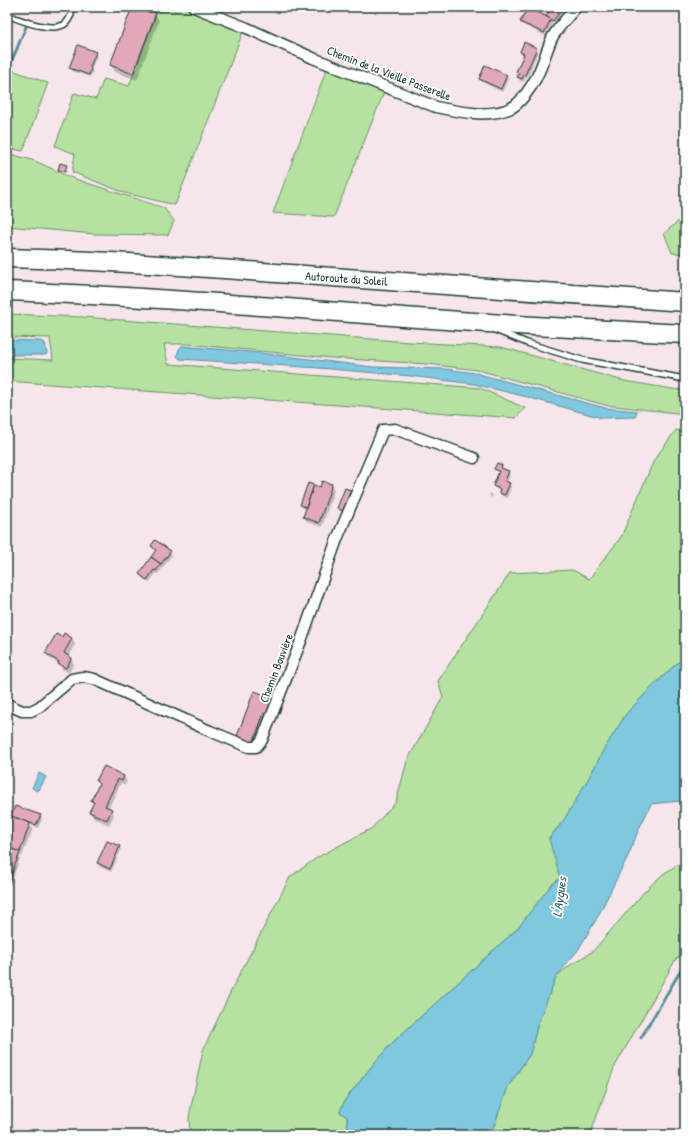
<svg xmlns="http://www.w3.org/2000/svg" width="692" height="1142" viewBox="0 0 692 1142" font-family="'Patrick Hand',sans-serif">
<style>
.green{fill:#b5e2a0;stroke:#6a906a}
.water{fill:#7fc8e0;stroke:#59909b}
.shadow{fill:#0003}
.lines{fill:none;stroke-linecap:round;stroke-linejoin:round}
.stream{stroke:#59909b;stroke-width:3}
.building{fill:#e1a8b8;stroke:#1f3d34}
.service-casing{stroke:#1f3d34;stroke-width:8}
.minor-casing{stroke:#1f3d34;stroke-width:13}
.motorway-casing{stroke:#1f3d34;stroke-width:21}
.service{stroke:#fff;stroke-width:5}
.minor{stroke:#fff;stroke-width:10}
.motorway{stroke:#fff;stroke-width:18}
.labels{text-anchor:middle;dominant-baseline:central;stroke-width:3.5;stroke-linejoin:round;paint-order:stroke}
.street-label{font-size:12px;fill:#1f3d34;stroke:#fff}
.water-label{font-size:13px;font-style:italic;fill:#37605f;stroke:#fff}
</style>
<rect width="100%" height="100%" fill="#f6e5ea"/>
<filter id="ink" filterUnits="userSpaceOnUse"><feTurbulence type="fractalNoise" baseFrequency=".025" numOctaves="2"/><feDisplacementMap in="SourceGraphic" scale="8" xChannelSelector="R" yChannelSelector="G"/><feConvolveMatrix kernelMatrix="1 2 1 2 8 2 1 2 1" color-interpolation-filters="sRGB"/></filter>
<g filter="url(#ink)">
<!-- green -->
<g class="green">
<polygon points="159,7 183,7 243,32 175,205 125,193 72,172 75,154 55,146 74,93 96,99 104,79 129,86"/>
<polygon points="327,68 384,92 334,217 273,213"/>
<polygon points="12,70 48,83 23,151 7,148 7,83"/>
<polygon points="7,153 35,161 72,178 164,208 174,221 168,235 94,234 7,226"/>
<polygon points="685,216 685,254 672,253 664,233"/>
<polygon points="7,314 83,317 410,342 501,347 624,381 685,391 685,414 605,405 478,370 427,364 332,358 187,344 164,344 168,364 480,388 525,408 516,418 7,381 7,358 53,360 50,338 7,337"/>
<polygon points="676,430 685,431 685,659 677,663 651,688 626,714 603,751 591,774 564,820 549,838 561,878 551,885 518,928 393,1042 376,1061 345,1100 340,1112 347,1117 348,1131 346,1135 190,1135 189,1117 203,1050 232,989 290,877 318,857 372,828 396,802 407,761 443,697 438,681 510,573 573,570 589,579 621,537 654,460"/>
<polygon points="685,863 685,953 676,959 614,1068 590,1135 483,1135 483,1133 493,1128 508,1087 530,1054 538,1023 556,977 569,966 593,951 646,890 663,874 677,865"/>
</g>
<!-- water -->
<g class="water">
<polygon points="7,340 40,341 45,343 47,354 44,355 7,355"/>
<polygon points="182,346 261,353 373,367 446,369 475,373 605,408 637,411 635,417 602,418 527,397 474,384 410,376 319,368 180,359 177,356 179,349"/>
<polygon points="685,659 685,798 680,801 651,804 639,829 628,856 597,918 578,950 556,977 538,1023 530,1054 508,1087 493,1128 483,1133 483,1135 346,1135 348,1131 347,1117 340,1112 345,1100 376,1061 393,1042 518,928 551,885 560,878 549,839 564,820 591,774 603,751 626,714 651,688 677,663"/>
<polygon points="39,773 46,777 39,790 37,789 37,791 32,788"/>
</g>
<!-- shadow -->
<g class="shadow">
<polygon points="59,7 77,7 75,16 69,14 66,9"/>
<polygon points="134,7 136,7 155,14 159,21 137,80 115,72 111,65"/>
<polygon points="553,7 569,7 555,23 553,22 546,36 523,25 521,22 546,18"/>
<polygon points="536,49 538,52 527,78 526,77 524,82 520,81 518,77 519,75 517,71 524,56 521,52"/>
<polygon points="95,53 97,56 91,69 93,72 90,77 72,71 70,67"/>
<polygon points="506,76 508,79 502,92 482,82 480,79"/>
<polygon points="501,466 503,469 508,472 510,475 507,483 509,484 511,487 507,498 502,496 500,493 500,491 496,489 494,486 499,473 495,469"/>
<polygon points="309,485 321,489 331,485 334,490 322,527 307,522 304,516 307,509 303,508 301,505"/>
<polygon points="351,491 352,494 345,513 340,511 338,508"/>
<polygon points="490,493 493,495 492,498 489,495"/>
<polygon points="152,546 170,552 172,555 158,574 156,573 149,583 142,578 140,574 156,551"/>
<polygon points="64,635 72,639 75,644 68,657 71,659 74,664 69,673 62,669 59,664 49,658 46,653 62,638"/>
<polygon points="270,698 273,703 256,747 241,742 238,736"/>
<polygon points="124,776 127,782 125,785 121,783 108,809 111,810 114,815 109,825 93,817 90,812 94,804 92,801 100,785"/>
<polygon points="16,808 40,816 42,819 38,828 30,825 33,829 22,856 21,856 10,886 7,884 7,832"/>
<polygon points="119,847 121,850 111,872 100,867 98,863"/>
</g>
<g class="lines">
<!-- stream -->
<g class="stream">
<polyline points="7,72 26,27"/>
<polyline points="641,1038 685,963"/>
</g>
</g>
<!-- building -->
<g class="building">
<polygon points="66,7 73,7 72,11 65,9"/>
<polygon points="132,7 139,7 156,13 133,74 110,65"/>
<polygon points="528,7 551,19 544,33 520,22"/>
<polygon points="552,7 564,7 553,21 546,16"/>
<polygon points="524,42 537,48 525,75 524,75 522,79 517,77 519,73 516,72 524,54 520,52"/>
<polygon points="78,45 96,52 90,67 91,68 89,75 69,68"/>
<polygon points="485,65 507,75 501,89 479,79"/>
<polygon points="60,163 67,165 65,172 58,170"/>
<polygon points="497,463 502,465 501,468 509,471 505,481 510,483 505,495 499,493 500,489 493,486 499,471 494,469"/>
<polygon points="322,481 332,484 319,523 303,517 314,485 320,487"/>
<polygon points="308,483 314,485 306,507 300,505"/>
<polygon points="345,488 351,490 343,511 337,508"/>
<polygon points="155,540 171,551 161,564 151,557 156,550 151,546"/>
<polygon points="151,557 161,564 156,571 154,570 147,580 139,574"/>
<polygon points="64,633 72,638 64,653 72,658 66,668 58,664 59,662 45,653 56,634 62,637"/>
<polygon points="254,691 271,697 269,701 273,702 268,714 264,713 253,743 237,736"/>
<polygon points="104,766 124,776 122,781 118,779 105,806 112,809 107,820 89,812 94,802 91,801 99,784 96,781"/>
<polygon points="15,806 41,815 36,825 11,816"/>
<polygon points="11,816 30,823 20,852 7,847 7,829"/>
<polygon points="107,841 120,846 110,869 97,863"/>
<polygon points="7,847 20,852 12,873 7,871"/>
<polygon points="7,871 12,873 9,883 7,882"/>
</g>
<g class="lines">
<defs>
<g id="service">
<path d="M 7,15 C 20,20 54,34 66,23 C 68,21 70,17 71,15"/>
<polyline points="495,330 527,343 582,360 685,379"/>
</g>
<g id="minor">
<path d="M 194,7 L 247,28 L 313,58 L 436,107 C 459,112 490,118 511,108 C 520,104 532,86 536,78 C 543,65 546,51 552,38 C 557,28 569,16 576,7"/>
<polyline points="7,704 22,711 31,711 39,707 72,679 83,677 94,679 210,731 249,747 256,747 262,740 301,641 337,539 383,430 395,429 474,458"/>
</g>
<g id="motorway">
<path id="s1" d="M 7,258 C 101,260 196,267 290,274 C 422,283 553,293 685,302"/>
<path d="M 7,291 C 163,297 318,311 474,322 C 544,327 615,330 685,334"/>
</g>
</defs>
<!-- service casing -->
<use href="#service" class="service-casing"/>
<!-- minor casing -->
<use href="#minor" class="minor-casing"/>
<!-- motorway casing -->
<use href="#motorway" class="motorway-casing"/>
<!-- service -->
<use href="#service" class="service"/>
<!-- minor -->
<use href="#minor" class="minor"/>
<!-- motorway -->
<use href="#motorway" class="motorway"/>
</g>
</g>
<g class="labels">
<!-- street labels -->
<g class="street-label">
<text transform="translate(389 73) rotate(21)">Chemin de la Vieille Passerelle</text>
<text stroke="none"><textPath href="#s1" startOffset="340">Autoroute du Soleil</textPath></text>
<text transform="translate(276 668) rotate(-69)">Chemin Bouvière</text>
</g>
<!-- water labels -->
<g class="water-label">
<text transform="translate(559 897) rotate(-82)">L'Aygues</text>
</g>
</g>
<!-- margin -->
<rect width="692" height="1142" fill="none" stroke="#fff" stroke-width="24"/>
<rect x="12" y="12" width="668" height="1118" fill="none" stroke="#1f3d34" stroke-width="1.5" filter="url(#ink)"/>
</svg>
